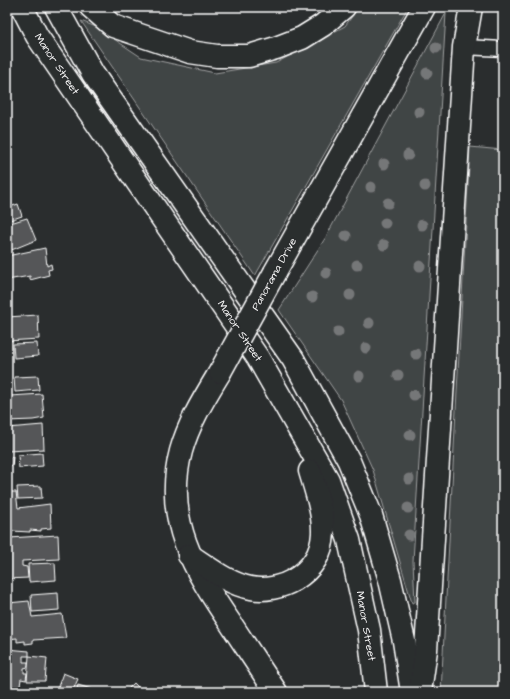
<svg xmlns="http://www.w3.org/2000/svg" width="510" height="699" viewBox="0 0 510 699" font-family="'Architects Daughter',sans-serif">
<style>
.green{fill:#414445;stroke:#a0a2a2}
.building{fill:#555758;stroke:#fff}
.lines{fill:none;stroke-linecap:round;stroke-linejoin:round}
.minor-casing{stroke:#fff;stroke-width:17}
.primary-casing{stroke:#fff;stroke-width:25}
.minor{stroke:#2a2d2e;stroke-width:14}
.primary{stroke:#2a2d2e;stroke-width:22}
.primary-bridge-casing{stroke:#fff;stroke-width:25;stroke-linecap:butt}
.primary-bridge{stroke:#2a2d2e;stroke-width:22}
.tree{fill:#757778}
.labels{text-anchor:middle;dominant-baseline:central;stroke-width:3;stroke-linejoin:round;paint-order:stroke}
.street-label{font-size:11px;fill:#fff;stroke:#2a2d2e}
</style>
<rect width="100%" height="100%" fill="#2a2d2e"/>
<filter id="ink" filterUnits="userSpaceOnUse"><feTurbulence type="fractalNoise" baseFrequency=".025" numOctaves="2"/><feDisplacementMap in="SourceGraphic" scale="8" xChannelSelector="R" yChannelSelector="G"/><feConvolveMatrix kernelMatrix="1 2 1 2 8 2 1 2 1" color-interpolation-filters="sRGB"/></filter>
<g filter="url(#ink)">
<!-- green -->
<g class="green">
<polygon points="359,7 408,7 255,276 81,21 96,27 141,57 215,73 276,63 345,26"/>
<polygon points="446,13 413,561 415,602 412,603 373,470 341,400 279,310 326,237"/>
<polygon points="470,147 503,150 503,692 441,692"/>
</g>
<!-- building -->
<g class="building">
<polygon points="18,204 22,216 7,221 7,208"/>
<polygon points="27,218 36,240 9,251 7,250 7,224"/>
<polygon points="45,248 47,266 51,264 52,269 48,270 49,275 30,280 30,276 7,280 7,256"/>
<polygon points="38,315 39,339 7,341 7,317"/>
<polygon points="37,343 38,356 14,358 13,344"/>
<polygon points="38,376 39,390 15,392 14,377"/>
<polygon points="7,381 10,396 42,394 44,418 33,420 7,421"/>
<polygon points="43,425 44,449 8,451 8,458 13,457 12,465 7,466 7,428"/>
<polygon points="42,453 43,466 19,468 18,455"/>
<polygon points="41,486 42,498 18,499 17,487"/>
<polygon points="7,492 16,492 18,508 50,504 51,528 41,529 41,531 30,530 30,532 12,531 12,535 7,535"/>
<polygon points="58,535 59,559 22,561 22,566 27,567 28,578 7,579 7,542 9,542 9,538"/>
<polygon points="55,563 56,580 29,582 28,564"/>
<polygon points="58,593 59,610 32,612 31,595"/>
<polygon points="29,601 32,617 62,614 66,638 33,640 33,643 25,644 25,641 17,642 17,638 7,639 7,627 10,626 8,603"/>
<polygon points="7,649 29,651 29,656 23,656 23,662 28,662 28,667 24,668 24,673 27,673 26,680 21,679 20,686 37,688 37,692 7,692"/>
<polygon points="29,656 47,658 45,681 27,681"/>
<polygon points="63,673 78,679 72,692 56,692"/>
<polygon points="134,683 143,692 125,692"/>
<polygon points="78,685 101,692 76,692"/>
</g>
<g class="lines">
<defs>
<polyline id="minor" points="464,47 503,49"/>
<g id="primary">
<polyline points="22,7 37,36 258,358 328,480 349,540 369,630 376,692"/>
<polyline points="56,7 93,74 293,359 349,461 371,515 390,580 404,641 412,692"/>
<polyline points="91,7 113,26 190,52 217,56 249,56 276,48 302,38 323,25 344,7"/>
<polyline points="275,272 424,7"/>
<path d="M 220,372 C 205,397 189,422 181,451 C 163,519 194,570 231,624 C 246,647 261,669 276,692"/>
<path d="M 189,555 C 208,567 228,584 251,588 C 265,591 282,587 294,580 C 338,553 322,511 310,471"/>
<polyline points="420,692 426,650 464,47 471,7"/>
</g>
</defs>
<!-- minor casing -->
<use href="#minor" class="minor-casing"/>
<!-- primary casing -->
<use href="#primary" class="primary-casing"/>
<!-- minor -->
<use href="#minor" class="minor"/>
<!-- primary -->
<use href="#primary" class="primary"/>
<defs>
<polyline id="primary-bridge" points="220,372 275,272"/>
</defs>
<!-- primary-bridge casing -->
<use href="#primary-bridge" class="primary-bridge-casing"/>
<!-- primary-bridge -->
<use href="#primary-bridge" class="primary-bridge"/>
</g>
<!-- trees -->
<g class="tree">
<circle cx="436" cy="48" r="5.5"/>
<circle cx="427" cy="73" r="5.5"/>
<circle cx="419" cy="112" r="5.5"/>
<circle cx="408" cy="155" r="5.5"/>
<circle cx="384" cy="164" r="5.5"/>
<circle cx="425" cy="186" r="5.5"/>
<circle cx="371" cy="187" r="5.5"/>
<circle cx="388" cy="203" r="5.5"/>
<circle cx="385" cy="223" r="5.5"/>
<circle cx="422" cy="225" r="5.5"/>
<circle cx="346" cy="236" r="5.5"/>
<circle cx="384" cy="245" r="5.5"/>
<circle cx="357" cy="265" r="5.5"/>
<circle cx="420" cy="266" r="5.5"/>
<circle cx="326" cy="273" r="5.5"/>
<circle cx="350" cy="295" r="5.5"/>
<circle cx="312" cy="297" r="5.5"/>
<circle cx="369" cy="323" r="5.5"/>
<circle cx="338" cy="332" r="5.5"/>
<circle cx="366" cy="348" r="5.5"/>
<circle cx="416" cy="354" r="5.5"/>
<circle cx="398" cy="375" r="5.5"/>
<circle cx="359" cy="376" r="5.5"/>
<circle cx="414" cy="395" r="5.5"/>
<circle cx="410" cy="435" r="5.5"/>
<circle cx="409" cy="479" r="5.5"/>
<circle cx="408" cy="508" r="5.5"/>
<circle cx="409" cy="535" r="5.5"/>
</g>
</g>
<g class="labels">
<!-- street labels -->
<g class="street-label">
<text transform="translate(57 64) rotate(56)">Manor Street</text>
<text transform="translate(274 274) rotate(-61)">Panorama Drive</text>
<text transform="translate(240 331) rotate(56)">Manor Street</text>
<text transform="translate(366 626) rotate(80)">Manor Street</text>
</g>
</g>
<!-- margin -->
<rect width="510" height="699" fill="none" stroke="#2a2d2e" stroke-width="24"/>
<rect x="12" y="12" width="486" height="675" fill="none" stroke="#fff" stroke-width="1.5" filter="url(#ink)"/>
</svg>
